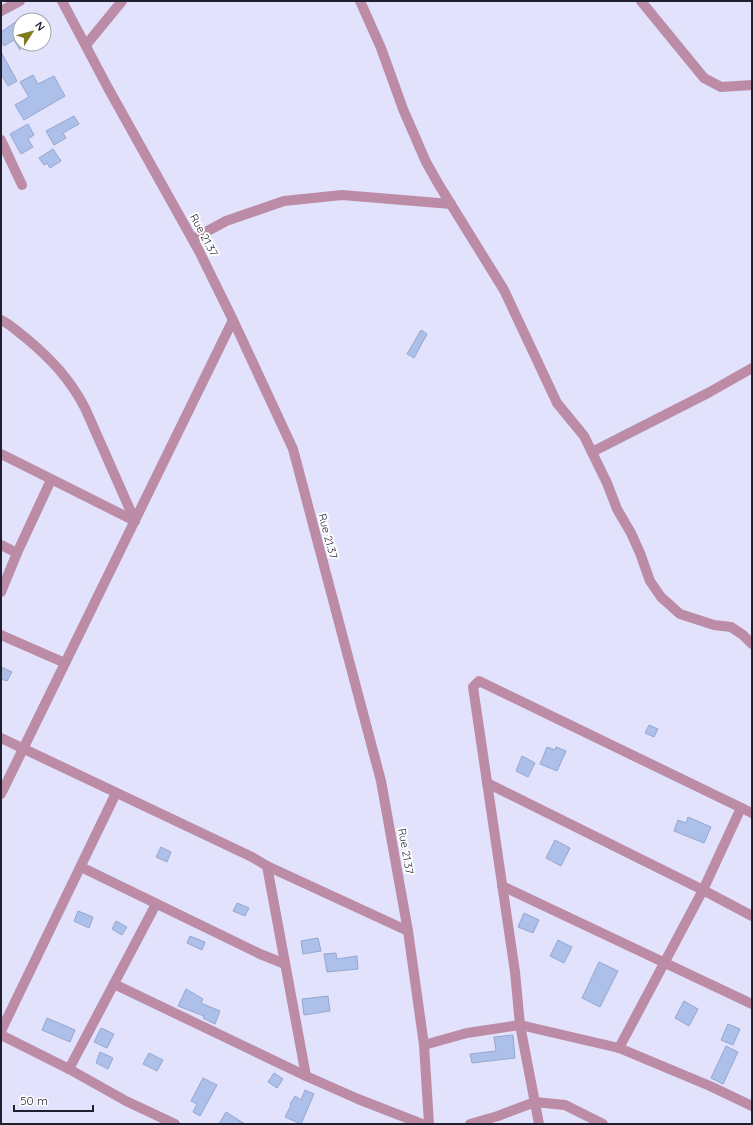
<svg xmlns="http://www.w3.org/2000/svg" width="753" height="1125" viewBox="0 0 753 1125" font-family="Quicksand,sans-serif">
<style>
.building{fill:#adc0e9;stroke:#95a7d0}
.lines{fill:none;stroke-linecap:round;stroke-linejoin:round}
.minor{stroke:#bc8ca6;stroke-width:10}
.labels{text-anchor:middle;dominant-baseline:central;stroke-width:4;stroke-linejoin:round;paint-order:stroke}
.street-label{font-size:11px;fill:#201f30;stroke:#fff}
</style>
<rect width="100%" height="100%" fill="#e2e2fd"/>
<!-- building -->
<g class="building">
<polygon points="20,19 20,50 14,40 4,46 1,41 1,32"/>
<polygon points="1,52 17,81 8,86 1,74"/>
<polygon points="33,75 38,84 54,76 65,96 24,120 15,105 29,97 20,82"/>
<polygon points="74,116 79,124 63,133 66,138 54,145 46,131"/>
<polygon points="28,124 34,135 28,139 33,147 21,154 10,134"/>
<polygon points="53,149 61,161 50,168 47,163 44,165 39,158"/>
<polygon points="421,330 427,334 414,358 407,354"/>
<polygon points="1,667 12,672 7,681 1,679"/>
<polygon points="649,725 658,729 654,737 645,733"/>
<polygon points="547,747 555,750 556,747 566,751 557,771 540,764"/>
<polygon points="522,756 535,763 528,777 516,771"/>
<polygon points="688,817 711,827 704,843 674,831 678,820 686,823"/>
<polygon points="555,840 570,848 561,866 546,858"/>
<polygon points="161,847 171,852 167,862 156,857"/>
<polygon points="237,903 249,908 245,916 233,911"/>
<polygon points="78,911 93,917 89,928 74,921"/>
<polygon points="524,913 539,920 533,933 518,927"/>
<polygon points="116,921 127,927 122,935 112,929"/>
<polygon points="190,936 205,942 202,950 187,943"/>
<polygon points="318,938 321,951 303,954 301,941"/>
<polygon points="558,940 572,947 564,963 550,956"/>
<polygon points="336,953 337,959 357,956 358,969 327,972 324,954"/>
<polygon points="599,962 618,971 600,1007 582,998"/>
<polygon points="186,989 203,999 201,1003 220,1011 215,1024 203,1018 204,1016 178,1006"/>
<polygon points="328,996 330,1011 304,1015 302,999"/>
<polygon points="684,1001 698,1009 689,1026 675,1018"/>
<polygon points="47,1018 75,1030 70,1042 42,1030"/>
<polygon points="728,1024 740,1029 733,1045 721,1040"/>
<polygon points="101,1028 114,1034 107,1048 94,1042"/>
<polygon points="513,1035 515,1058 472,1063 470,1054 496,1051 494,1037"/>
<polygon points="726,1046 738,1052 723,1084 711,1078"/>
<polygon points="100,1052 113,1058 108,1069 96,1063"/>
<polygon points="149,1053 163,1060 157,1071 143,1064"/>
<polygon points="274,1073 283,1079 277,1088 268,1082"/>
<polygon points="203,1078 217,1085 200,1116 193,1112 197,1104 191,1101"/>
<polygon points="305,1090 314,1094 301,1124 285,1117 291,1105 290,1104 295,1096 301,1100"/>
<polygon points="226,1112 245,1124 219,1124"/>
</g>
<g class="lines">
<!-- minor -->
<g class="minor">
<polyline points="62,1 108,88 199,251 233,320 293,449 381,781 408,931 424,1045 429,1124"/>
<polyline points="360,1 381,48 403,109 426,162 439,185 504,290 557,403 584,436 607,483 617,509 631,533 640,553 650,581 661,597 680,614 714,625 731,627 743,635 752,644"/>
<polyline points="641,1 704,78 721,87 752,85"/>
<polyline points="1,11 20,1"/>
<polyline points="86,45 122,1"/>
<polyline points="1,140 22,185"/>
<polyline points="193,239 226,221 284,201 342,195 451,204"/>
<path d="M 1,320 C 10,324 18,332 26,338 C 51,359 70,379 85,408 L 135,521"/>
<polyline points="592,452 708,393 752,368"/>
<polyline points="1,454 135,521"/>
<polyline points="1,545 17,553"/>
<polyline points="1,592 17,553 51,480"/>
<polyline points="1,635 65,663"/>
<polyline points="1,738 252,857 267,866 408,931"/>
<polyline points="487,783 703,890 752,916"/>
<polyline points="1,794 233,320"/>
<polyline points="752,813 479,681 473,687 515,972 520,1025 619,1048 710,1086 752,1106"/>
<polyline points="267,866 306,1076"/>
<polyline points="81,867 260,954 285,964"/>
<polyline points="502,886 752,1004"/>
<polyline points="114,984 306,1076 358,1099 422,1124"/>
<polyline points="1,1031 116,793"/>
<polyline points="1,1035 69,1069 126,1101 175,1124"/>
<polyline points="424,1045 467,1033 520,1025 539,1124"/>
<polyline points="619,1048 703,890 741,808"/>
<polyline points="69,1069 156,904"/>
<polyline points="470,1124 498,1116 535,1102 565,1105 603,1124"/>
</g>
</g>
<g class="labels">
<!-- street labels -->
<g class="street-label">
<text transform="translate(204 235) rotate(62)">Rue 21.37</text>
<text transform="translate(328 536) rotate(75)">Rue 21.37</text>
<text transform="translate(406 851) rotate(80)">Rue 21.37</text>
</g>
</g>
<!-- border -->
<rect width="753" height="1125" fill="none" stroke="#201f30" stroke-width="4"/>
<!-- north arrow -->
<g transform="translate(32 32) rotate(54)"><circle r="19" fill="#ffffff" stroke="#a6a5ac"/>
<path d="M0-3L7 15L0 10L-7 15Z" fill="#807a21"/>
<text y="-6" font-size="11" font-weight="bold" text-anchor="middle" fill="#201f30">N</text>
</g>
<!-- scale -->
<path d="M14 1105v6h79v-6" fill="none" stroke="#201f30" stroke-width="2"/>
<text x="20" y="1105" font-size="12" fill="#201f30" stroke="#ffffff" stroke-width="3" paint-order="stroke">50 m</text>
</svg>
